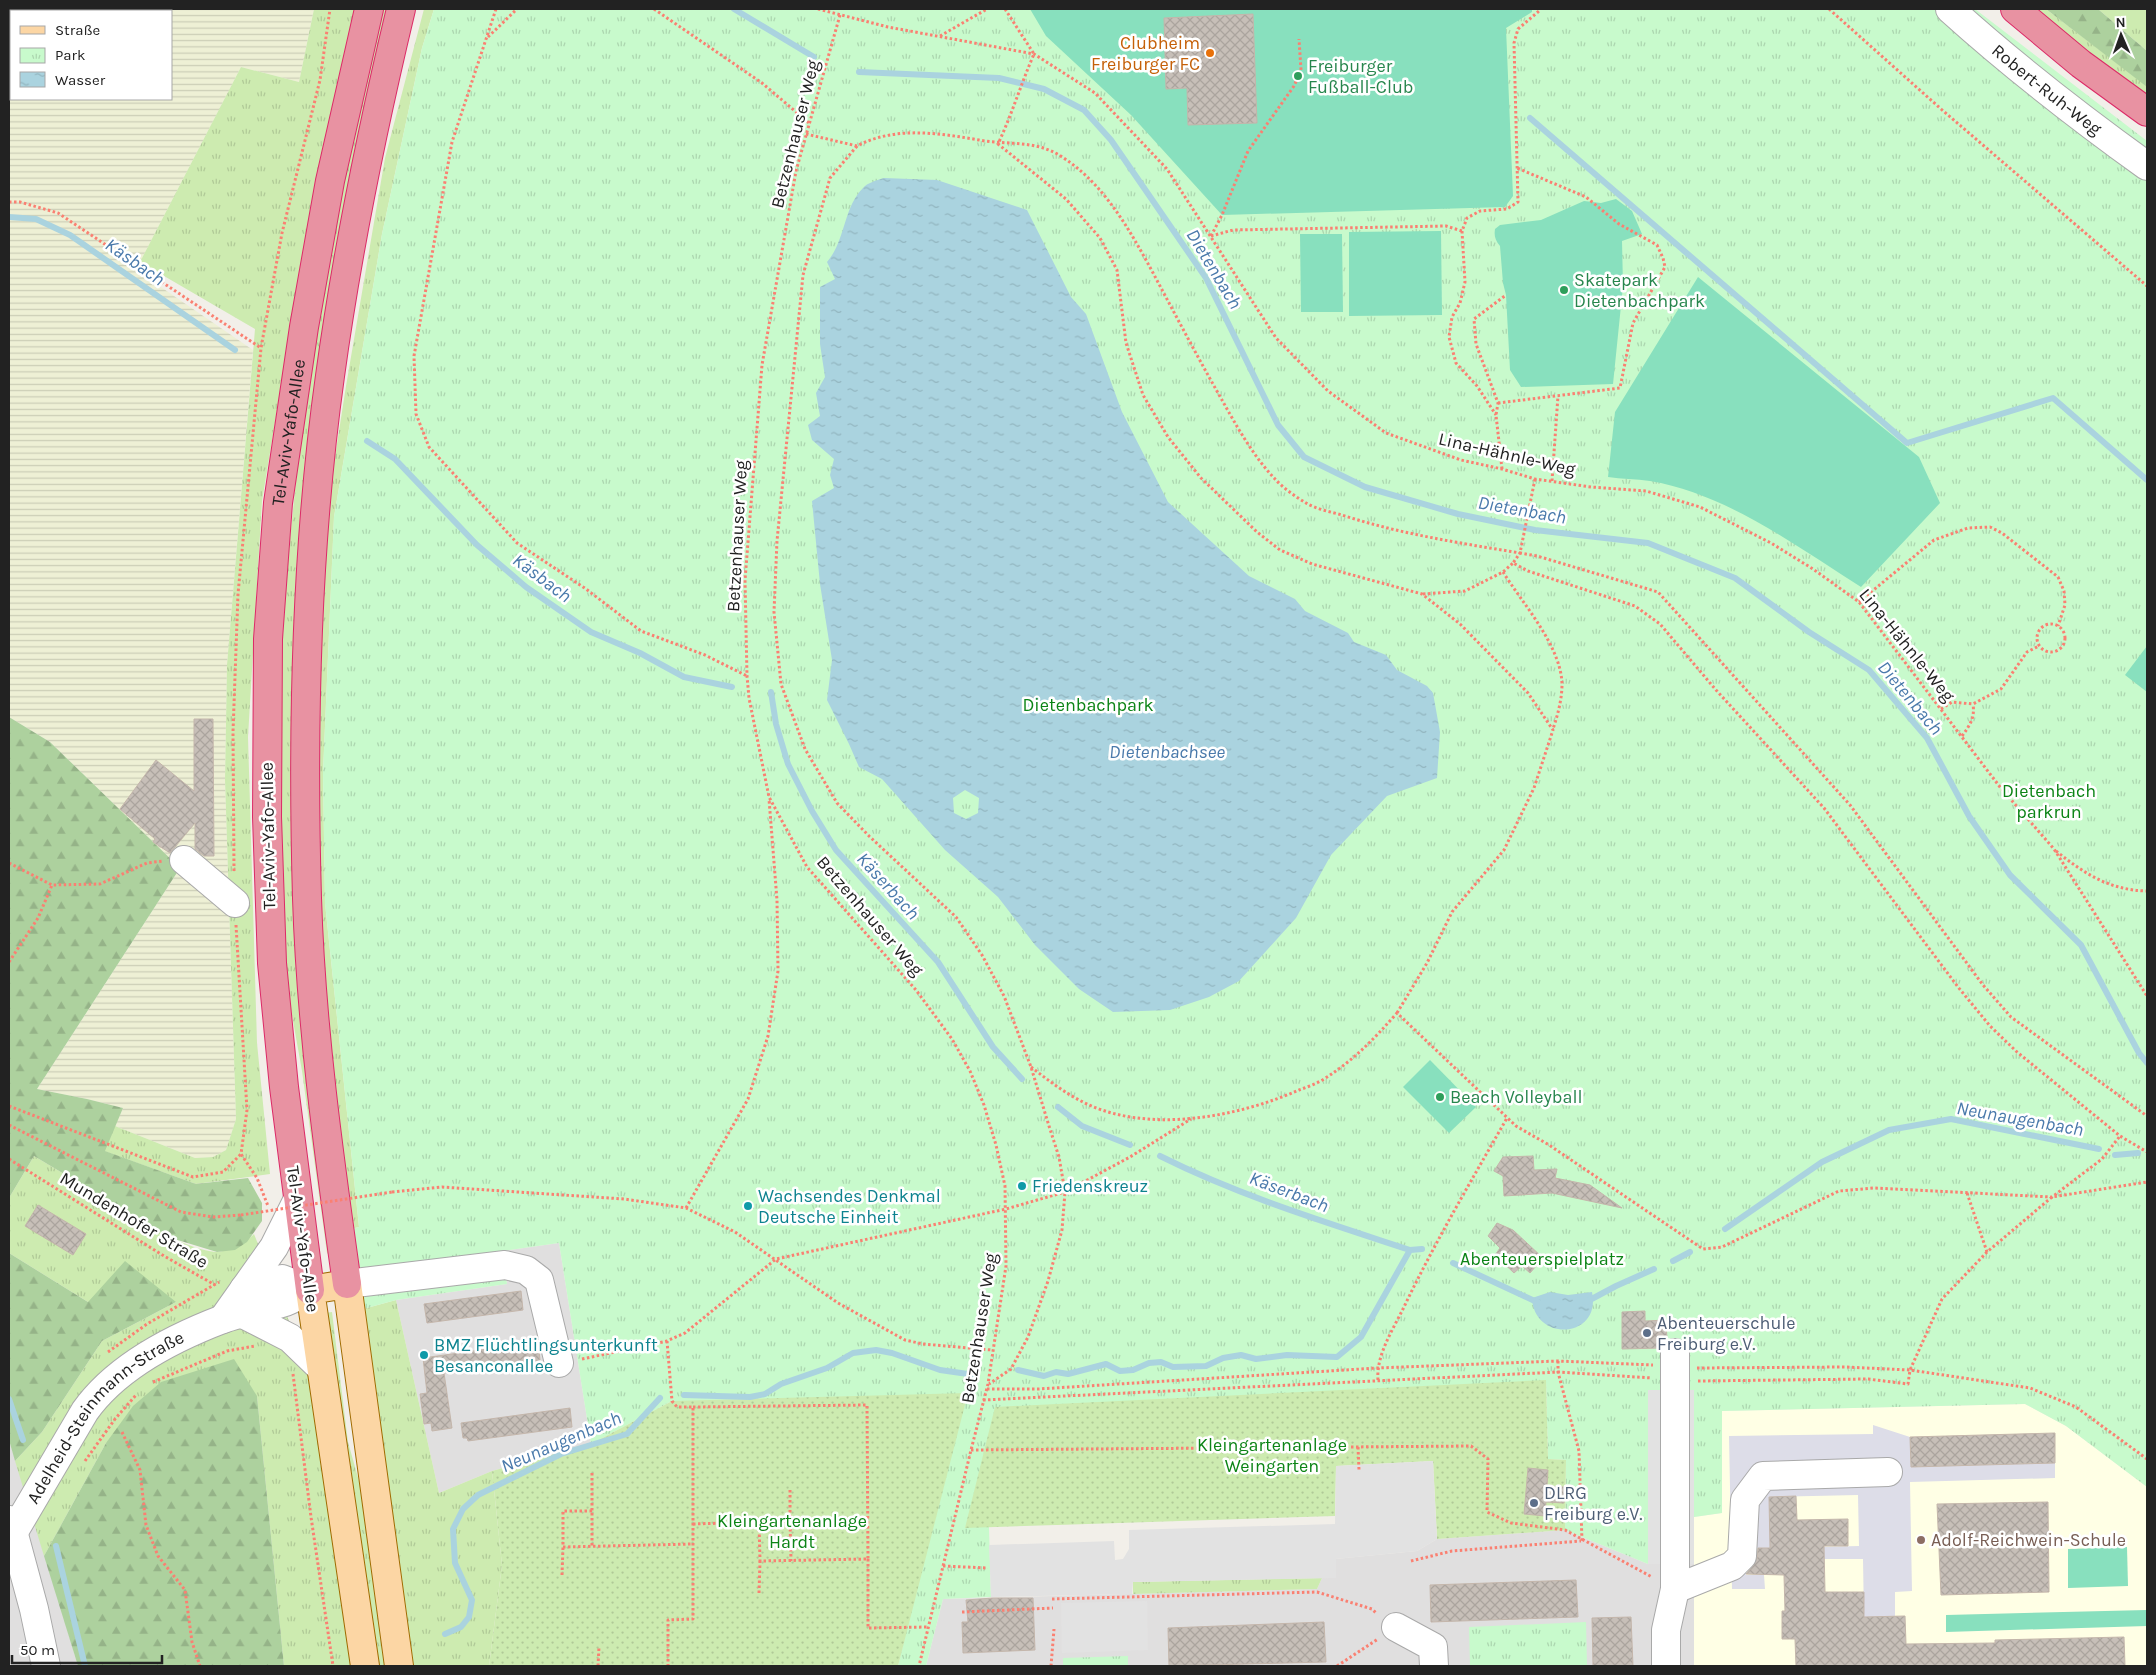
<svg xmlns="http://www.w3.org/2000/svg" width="2156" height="1675" viewBox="0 0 2156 1675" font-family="Karla,sans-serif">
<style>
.residential{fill:#e0dfdf}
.education{fill:#ffffe5}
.farmland{fill:url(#farmland-rules);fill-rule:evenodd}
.grass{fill:url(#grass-tufts)}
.forest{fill:url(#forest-firs)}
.park{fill:url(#park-tufts)}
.garden{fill:url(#garden-dots)}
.pitch{fill:#88e0be}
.parking{fill:#e2e2e2}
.plaza{fill:#dddde8}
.water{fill:url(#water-ripples);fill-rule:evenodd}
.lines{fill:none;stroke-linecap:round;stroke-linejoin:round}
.stream{stroke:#aad3df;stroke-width:6}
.building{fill:url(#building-cross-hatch);stroke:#c4b6ab}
.minor-casing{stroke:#a9a9a9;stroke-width:30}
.major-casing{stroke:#a06b00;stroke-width:30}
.highway-casing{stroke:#dc2a67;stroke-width:30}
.path{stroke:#fa8072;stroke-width:3;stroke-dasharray:2.5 2.5;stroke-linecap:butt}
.minor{stroke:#fff;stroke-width:28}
.major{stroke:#fcd6a4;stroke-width:28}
.highway{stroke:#e892a2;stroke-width:28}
.path-bridge{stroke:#fa8072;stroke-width:3;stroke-dasharray:2.5 2.5;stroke-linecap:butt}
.food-dot{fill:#e8710a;stroke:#fff;stroke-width:2}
.leisure-dot{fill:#2e9e5b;stroke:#fff;stroke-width:2}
.culture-dot{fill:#0f9aa8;stroke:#fff;stroke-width:2}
.service-dot{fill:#5c6f8a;stroke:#fff;stroke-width:2}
.education-dot{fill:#8d6e63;stroke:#fff;stroke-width:2}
.labels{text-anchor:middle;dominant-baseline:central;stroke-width:5;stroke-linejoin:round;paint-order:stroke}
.food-label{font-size:18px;fill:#c56008;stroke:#fff;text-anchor:end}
.leisure-label{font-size:18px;fill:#27864d;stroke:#fff;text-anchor:start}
.street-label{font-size:18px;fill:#222;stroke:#fff}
.park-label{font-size:18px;fill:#0c8416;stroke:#fff}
.culture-label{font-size:18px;fill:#0d838f;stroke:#fff;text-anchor:start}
.service-label{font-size:18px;fill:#4e5e75;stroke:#fff;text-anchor:start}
.education-label{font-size:18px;fill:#785e54;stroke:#fff;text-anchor:start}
.water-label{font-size:19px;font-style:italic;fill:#4a7aab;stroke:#fff}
</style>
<defs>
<pattern id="farmland-rules" width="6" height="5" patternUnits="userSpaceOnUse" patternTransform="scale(1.25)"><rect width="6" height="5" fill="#eef0d5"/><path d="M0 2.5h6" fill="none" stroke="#ccceb7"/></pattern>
<pattern id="grass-tufts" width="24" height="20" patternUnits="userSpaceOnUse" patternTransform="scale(1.25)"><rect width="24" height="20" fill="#cdebb0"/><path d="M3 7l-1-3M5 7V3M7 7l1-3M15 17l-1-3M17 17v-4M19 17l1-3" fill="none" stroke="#b0c997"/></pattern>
<pattern id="forest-firs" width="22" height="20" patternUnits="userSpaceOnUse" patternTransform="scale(1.25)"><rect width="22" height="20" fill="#add19e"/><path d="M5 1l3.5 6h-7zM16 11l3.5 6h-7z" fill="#95b388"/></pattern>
<pattern id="park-tufts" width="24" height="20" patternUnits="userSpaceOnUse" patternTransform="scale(1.25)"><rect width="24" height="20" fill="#c8facc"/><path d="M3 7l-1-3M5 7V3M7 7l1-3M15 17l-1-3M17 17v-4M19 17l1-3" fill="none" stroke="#acd6af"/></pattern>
<pattern id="garden-dots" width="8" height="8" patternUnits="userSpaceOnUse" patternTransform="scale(1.25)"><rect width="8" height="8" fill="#cdebb0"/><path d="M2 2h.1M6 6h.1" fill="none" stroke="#b0c997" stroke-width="1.8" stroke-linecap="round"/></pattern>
<pattern id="water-ripples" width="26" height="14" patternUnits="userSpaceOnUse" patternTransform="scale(1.25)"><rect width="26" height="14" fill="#aad3df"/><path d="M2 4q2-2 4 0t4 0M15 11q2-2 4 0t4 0" fill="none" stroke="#92b5bf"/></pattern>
<pattern id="building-cross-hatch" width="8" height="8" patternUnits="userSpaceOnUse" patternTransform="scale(1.25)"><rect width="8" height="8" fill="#c7bfb8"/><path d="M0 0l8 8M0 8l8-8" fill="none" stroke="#aba49e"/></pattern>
</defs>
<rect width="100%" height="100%" fill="#f2efe9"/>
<!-- residential -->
<g class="residential">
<polygon points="559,1243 591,1444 492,1471 439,1493 396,1300 507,1284 503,1251"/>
<polygon points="9,1440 55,1588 78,1666 9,1666"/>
<polygon points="1565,1530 1648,1564 1694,1564 1694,1666 926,1666 943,1599 1317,1589 1322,1578 1336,1578 1335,1559 1417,1551 1437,1539"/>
</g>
<!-- education -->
<polygon class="education" points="2025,1404 2066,1426 2147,1487 2147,1666 1694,1666 1694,1517 1722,1513 1721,1411"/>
<!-- farmland -->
<path class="farmland" d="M 9,9 L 314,9 L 299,82 L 241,67 L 136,270 L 253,350 L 227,665 L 225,780 L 236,1119 L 226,1150 L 213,1157 L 195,1158 L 115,1126 L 123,1108 L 87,1099 L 37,1089 L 180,868 L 50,742 L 9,717 ZM 11,11 L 171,11 L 171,99 L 11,99 Z"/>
<!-- grass -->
<g class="grass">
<polygon points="314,9 355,9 344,76 288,344 262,501 248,737 257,1043 270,1174 196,1184 104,1151 115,1126 195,1158 213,1157 226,1150 236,1119 225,780 227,665 255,329 140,262 241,67 299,82"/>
<polygon points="384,9 395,9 294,713 291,833 297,930 331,1257 327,1253 302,1071 286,982 278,834 281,669 287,568 304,403 341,189"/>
<polygon points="424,9 434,9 422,48 382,234 334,517 323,773 325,903 359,1227 351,1229 329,1062 318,916 319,642 329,495 346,386 385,158"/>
<polygon points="2034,9 2046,9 2147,86 2147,97"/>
<polygon points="2098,9 2147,9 2147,51"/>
<path d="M 34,1156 L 171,1238 C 184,1243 201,1251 216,1252 C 227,1252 247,1242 254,1234 L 312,1378 L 352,1666 L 284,1666 L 257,1396 L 106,1443 L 44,1556 L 15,1461 L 42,1432 L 102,1341 L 176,1302 L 88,1302 L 9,1253 L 9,1198 Z"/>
<polygon points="396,1300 439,1493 492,1471 502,1565 489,1666 414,1666 391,1520 363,1309"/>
<polygon points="332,1312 348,1442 366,1506 387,1666 372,1666 325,1313"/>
<polygon points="1322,1578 1317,1589 1133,1594 1133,1582"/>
</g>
<!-- forest -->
<g class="forest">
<polygon points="2046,9 2098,9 2147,51 2147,87"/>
<polygon points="9,717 50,742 180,868 37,1089 87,1099 123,1108 105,1151 196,1184 248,1178 262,1203 262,1221 247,1242 235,1250 217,1252 171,1238 34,1156 9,1198"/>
<polygon points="9,1253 88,1302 125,1261 176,1302 102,1341 42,1432 15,1461 9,1440"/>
<polygon points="234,1359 257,1396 284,1666 78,1666 44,1556 106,1443 133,1406 161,1382"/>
</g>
<!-- park -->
<g class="park">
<polygon points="434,9 1975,9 2147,141 2147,1487 2066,1426 2025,1404 1722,1411 1722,1513 1694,1517 1694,1564 1648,1564 1565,1530 1566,1460 1548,1459 1546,1381 965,1527 989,1527 991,1597 943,1599 926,1666 898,1666 907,1628 672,1401 591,1444 559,1243 503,1251 507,1284 396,1300 363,1309 351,1229 359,1227 325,903 323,773 334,517 382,234 422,48"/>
<polygon points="1586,1622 1587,1666 1470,1666 1469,1627"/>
<polygon points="1128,1656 1128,1666 1063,1666 1063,1658"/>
</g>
<!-- garden -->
<g class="garden">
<polygon points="1546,1380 1548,1459 1566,1460 1565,1530 1437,1539 1433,1461 1336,1466 1335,1516 965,1528 995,1407"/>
<polygon points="968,1393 898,1666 489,1666 502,1565 492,1471 591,1444 672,1401"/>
</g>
<!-- pitch -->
<g class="pitch">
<polygon points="1030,9 1532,9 1532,12 1506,28 1513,196 1505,207 1222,215 1131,115 1046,36"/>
<path d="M 1616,199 L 1632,211 L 1642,234 L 1622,241 L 1623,286 L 1613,384 L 1521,387 L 1510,370 L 1506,295 L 1503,283 L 1500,246 C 1495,240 1494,236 1495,229 L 1500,225 L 1541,220 L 1584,201 L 1601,203 Z"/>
<polygon points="1441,231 1442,315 1349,316 1349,232"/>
<polygon points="1300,234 1342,234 1343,312 1301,312"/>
<path d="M 1698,277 L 1919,457 L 1940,503 L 1861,587 C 1796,546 1727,494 1650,481 C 1636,479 1621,479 1608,477 L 1615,412 Z"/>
<polygon points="2147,646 2147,692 2125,675"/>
<polygon points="1430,1060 1476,1107 1449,1133 1403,1087"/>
<polygon points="2127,1547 2128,1586 2068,1588 2068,1549"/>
<polygon points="2147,1610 2147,1626 1946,1632 1946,1615"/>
</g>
<!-- parking -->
<g class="parking">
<rect x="1648" y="1390" width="46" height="174"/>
<polygon points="1433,1461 1437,1539 1417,1551 1336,1559 1336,1578 1133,1582 1132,1594 991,1597 989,1545 1114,1541 1115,1560 1123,1559 1129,1549 1129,1530 1335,1524 1336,1466"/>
<polygon points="1147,1601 1148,1650 1062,1653 1061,1603"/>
</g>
<!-- plaza -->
<polygon class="plaza" points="1873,1425 1910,1437 1911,1467 2055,1463 2055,1478 1910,1482 1912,1591 1895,1592 1895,1616 1864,1619 1863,1559 1821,1559 1821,1547 1859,1546 1858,1495 1769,1497 1770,1535 1773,1548 1745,1548 1746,1575 1764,1575 1765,1589 1732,1589 1729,1436 1873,1434"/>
<!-- water -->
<g class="water">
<path d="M 884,178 L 937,180 L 1027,210 L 1071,297 L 1086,314 L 1122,412 L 1168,502 L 1249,576 L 1295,599 L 1305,611 L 1348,633 L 1354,642 L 1386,655 L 1397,670 L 1427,686 L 1433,693 L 1440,732 L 1437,778 L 1387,796 L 1331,855 L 1296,918 L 1239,981 L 1209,997 L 1170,1010 L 1113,1012 L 1079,989 L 1035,945 L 998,897 L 945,850 L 882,779 L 859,767 L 849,744 L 827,700 L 832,660 L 820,584 L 812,501 L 834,488 L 830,475 L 834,459 L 812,440 L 808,425 L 820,416 L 816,393 L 825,377 L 820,344 L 820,287 L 835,279 L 827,262 C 846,240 843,208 863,188 C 867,183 877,180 884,178 ZM 965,790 L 979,798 L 978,813 L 966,819 L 954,813 L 953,798 Z"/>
<path d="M 1550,1292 L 1568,1295 L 1592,1292 C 1602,1339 1534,1343 1532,1298 Z"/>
</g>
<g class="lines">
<!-- stream -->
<g class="stream">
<polyline points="734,9 814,57"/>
<polyline points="859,72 999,78 1044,89 1084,110 1111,140 1206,278 1278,425 1304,457 1365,487 1458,514 1535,530 1648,543 1735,578 1809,632 1869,670 1927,738 1969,816 2010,875 2081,945 2139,1053 2147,1063"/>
<polyline points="1530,118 1907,443 2053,398 2147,480"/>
<polyline points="9,217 36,219 70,235 235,350"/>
<polyline points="367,441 395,459 477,545 526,587 591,632 640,653 684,677 732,687"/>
<polyline points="771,692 776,724 788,764 812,811 836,850 938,962 993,1047 1022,1079"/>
<polyline points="1058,1107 1082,1126 1130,1145"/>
<polyline points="2115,1155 2138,1153"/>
<path d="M 1160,1156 C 1240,1196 1325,1222 1410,1250"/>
<polyline points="1725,1229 1822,1162 1889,1130 1951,1119 2099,1149"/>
<polyline points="1673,1261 1690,1252"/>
<polyline points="1453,1263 1539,1303"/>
<polyline points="1586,1302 1616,1286 1654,1269"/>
<polyline points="1018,1370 1044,1376 1056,1372 1068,1374 1106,1364 1120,1371 1133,1370 1149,1363 1161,1362 1173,1367 1206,1366 1223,1358 1241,1355 1256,1359 1287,1355 1337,1357 1361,1337 1410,1250 1422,1249"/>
<polyline points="684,1395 750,1397 765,1394 781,1384 827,1368 853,1353 876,1350 892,1353 940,1370 975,1375"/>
<polyline points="9,1399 23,1440"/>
<polyline points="56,1546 85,1666"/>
<polyline points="445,1634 461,1627 469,1617 472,1600 455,1563 453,1529 463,1509 478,1495 561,1454 627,1434 660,1398"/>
</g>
</g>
<!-- building -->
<g class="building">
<polygon points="1253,14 1257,123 1188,125 1187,88 1166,89 1164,18"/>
<polygon points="194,719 213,719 214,856 204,856 195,849 195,823 170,853 153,842 155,839 120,809 156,760 194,791"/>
<polygon points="1533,1156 1534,1170 1557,1169 1555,1178 1590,1185 1622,1208 1552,1193 1504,1196 1503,1176 1494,1171 1503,1157"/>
<polygon points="38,1205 86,1234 73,1255 25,1226"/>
<polygon points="1497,1223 1513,1230 1543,1258 1530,1273 1522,1266 1514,1273 1495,1255 1500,1248 1488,1236"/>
<polygon points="521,1291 523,1310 427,1323 424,1304"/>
<polygon points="1645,1311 1645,1321 1666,1320 1667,1340 1661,1348 1622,1349 1622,1312"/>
<polygon points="538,1342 540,1360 444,1373 452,1428 432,1431 431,1423 424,1424 420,1394 427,1393 423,1358"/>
<polygon points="570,1408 572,1427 468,1441 467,1438 463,1438 461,1423"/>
<polygon points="2055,1433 2055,1463 1911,1467 1910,1437"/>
<polygon points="1528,1468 1548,1470 1547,1486 1565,1487 1564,1503 1546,1502 1545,1516 1524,1514"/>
<polygon points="1796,1496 1797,1520 1848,1519 1848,1546 1824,1546 1825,1592 1864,1592 1864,1617 1905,1616 1906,1644 1995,1643 1995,1640 2124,1637 2125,1666 1796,1666 1795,1639 1782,1639 1782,1611 1785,1611 1784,1575 1746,1574 1753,1566 1757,1558 1758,1548 1770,1548 1769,1497"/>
<polygon points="2048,1502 2049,1592 1941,1595 1937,1504"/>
<polygon points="1576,1580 1578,1617 1431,1622 1430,1585"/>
<polygon points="993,1598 1033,1598 1035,1650 963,1653 962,1622 968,1622 966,1600"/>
<polygon points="1631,1617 1633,1666 1593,1666 1592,1618"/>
<polygon points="1324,1622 1326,1662 1169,1666 1168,1628"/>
</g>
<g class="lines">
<defs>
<g id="minor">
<path id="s1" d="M 1950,9 C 2012,65 2079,117 2147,166"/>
<polyline points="184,860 235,903"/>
<polyline points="347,1284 505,1265 526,1270 539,1280 559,1363"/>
<polyline points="244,1289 282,1279 310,1290"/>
<polyline points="241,1313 290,1338 320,1367"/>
<polyline points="223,1319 274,1247 297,1201"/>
<polyline points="10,1520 34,1609 46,1666"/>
<path id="s2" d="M 9,1540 L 85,1411 C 117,1366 173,1338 223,1319 C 242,1312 263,1309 282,1303 C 292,1300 301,1294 310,1290"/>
<polyline points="1675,1589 1732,1566 1742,1556 1745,1500 1763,1476 1888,1472"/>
<polyline points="1396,1627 1433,1647 1434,1666"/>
<polyline points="1666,1666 1666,1630 1675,1589 1675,1353"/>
</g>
<polyline id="major" points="365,1666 310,1290 347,1284 399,1666"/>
<g id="highway">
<polyline points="2015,9 2081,64 2147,112"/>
<path d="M 347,1284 C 329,1156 311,1027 307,898 C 302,726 306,547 330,376 C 347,252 372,130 401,9"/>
<path id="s3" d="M 310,1290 L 284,1087 L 272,963 L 267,817 L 268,639 L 278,503 L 304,327 L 330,181 L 369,9"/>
</g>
</defs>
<!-- minor casing -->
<use href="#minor" class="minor-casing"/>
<!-- major casing -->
<use href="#major" class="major-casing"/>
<!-- highway casing -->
<use href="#highway" class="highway-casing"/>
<!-- path -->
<g class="path">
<polyline points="496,9 452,142 414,356 416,414 429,447 517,543 586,589 641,631 705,655 747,676"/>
<polyline points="654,9 762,83 809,123"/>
<polyline points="818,9 888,27 1034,54 1095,93 1167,169 1276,338 1328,391 1386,433 1461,460 1502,469 1535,479 1591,487 1646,491 1700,507 1771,543 1813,569 1859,602 2000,787 2054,849 2147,996"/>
<path d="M 1005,9 L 1034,54 C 1021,84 1012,114 998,144 L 1066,199 L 1100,238 L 1117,270 L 1126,343 L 1143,395 L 1168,437 L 1201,478 L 1257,532 L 1280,550 L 1312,564 L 1422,594 L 1460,624 L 1528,693 L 1553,730 L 1534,788 L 1504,850 L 1452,912 L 1427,963 L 1397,1013"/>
<polyline points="1829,9 1941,109 2147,286"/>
<polyline points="840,15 796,171 762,365 745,580 747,676 749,698 769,797 807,867 916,990 952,1039 970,1071 984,1105 996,1145 1005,1186 1006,1266 988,1384 971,1450 919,1666"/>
<polyline points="940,36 987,9"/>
<polyline points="488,37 517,9"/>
<path d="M 806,134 L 857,146 C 895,126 938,133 979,140 C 1006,145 1034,140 1059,155 C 1103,182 1128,227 1152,271 C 1175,314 1198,358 1222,400 C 1237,427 1254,457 1275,479 C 1283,488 1296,497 1306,503 C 1316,509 1331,512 1342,515 C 1400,534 1460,543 1520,553 L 1513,563 L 1528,571 L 1635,606 L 1660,624 L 1716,690 L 1824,808 L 1958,987 L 1990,1026 L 2017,1052 L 2120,1136 L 2147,1152"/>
<polyline points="857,146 830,178 803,275 777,541 774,612 781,684 805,749 837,803 869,836 956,917 982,955 1004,996 1031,1067 1049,1126 1059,1157 1065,1192 1062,1230 1048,1281 1028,1337 1011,1369 989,1384"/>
<polyline points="9,202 20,202 58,213 261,348"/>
<polyline points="1462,231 1465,282 1460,303 1452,317 1449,337 1456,363 1477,386 1496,415"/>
<polyline points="1211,236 1233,230 1446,226 1462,231 1467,218 1480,211 1507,209 1518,202 1514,43 1518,29 1539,11 1539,9"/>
<polyline points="1211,236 1222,215 1248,151 1294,86 1301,70 1299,39"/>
<polyline points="1498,403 1620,388 1633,323 1665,267 1663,258 1657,245 1619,224 1586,197 1517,168"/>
<polyline points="1502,469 1496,415 1498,403 1476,344 1474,319 1506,295"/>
<polyline points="1535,479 1520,553 1537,556 1658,592 1850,805 1983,985 2011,1017 2147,1116"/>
<polyline points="1552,481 1558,396"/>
<path d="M 1503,572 C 1523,604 1561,646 1562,684 C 1562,699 1558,714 1553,729"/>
<polyline points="1423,594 1465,591 1503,572 1513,563"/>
<polyline points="1859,602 1934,540 1968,528 1990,527 2002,533 2058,577 2064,591 2065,605 2058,626"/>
<circle cx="2051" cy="638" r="14"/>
<polyline points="1941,709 1952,702 1973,704 2001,689 2027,652 2039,646"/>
<path d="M 1962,736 C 1970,725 1975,718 1973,704"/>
<path d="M 2056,851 C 2085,874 2109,890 2147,891"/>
<polyline points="9,863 52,885 100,884 147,863 163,861"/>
<polyline points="234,871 233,732 238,594 261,348 282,233 320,80 330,9"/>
<polyline points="236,925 247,1110 241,1154 257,1178 268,1206"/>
<polyline points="9,962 38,918 52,885"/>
<path d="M 1031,1067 C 1053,1084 1075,1101 1102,1110 C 1163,1131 1242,1115 1299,1090 C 1307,1087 1316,1084 1324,1079 C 1354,1060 1373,1040 1397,1013 L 1516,1126 L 1549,1145 L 1703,1249 L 1722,1247 L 1839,1191 L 1874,1188 L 2052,1197 L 2102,1159 L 2120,1136"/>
<polyline points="9,1106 193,1177 223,1172 241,1154"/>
<polyline points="9,1125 181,1212 213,1217 241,1215"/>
<polyline points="9,1159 164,1256 215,1285"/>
<polyline points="392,1192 442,1187 624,1199 686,1208 735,1232 838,1303 905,1340 923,1344 992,1350"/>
<polyline points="1967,1193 1987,1252"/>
<polyline points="686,1208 748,1099 768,1036 778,971 777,900 769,799"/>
<polyline points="667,1341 672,1401 677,1407 693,1407 693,1619 668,1620 668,1666"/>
<polyline points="108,1352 147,1324 219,1282"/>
<polyline points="582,1359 667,1341 685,1333 776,1259 1006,1209 1065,1192 1130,1157 1191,1119"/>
<polyline points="1558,1361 1558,1372 1579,1451 1582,1541"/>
<polyline points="1697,1368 1845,1367 1910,1370 2030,1388 2076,1407 2147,1459"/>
<polyline points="293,1374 311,1517 333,1666"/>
<path d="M 1378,1380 C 1376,1356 1392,1331 1403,1309 C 1434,1244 1471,1181 1507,1118"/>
<polyline points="1698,1381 1868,1379 1908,1384 1910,1370 1942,1299 1987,1252 2052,1197 2147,1182"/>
<polyline points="153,1382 227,1351 255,1346"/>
<polyline points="987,1389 1038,1389 1377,1368 1558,1361 1653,1365"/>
<polyline points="983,1400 1558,1372 1652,1378"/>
<polyline points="693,1407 867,1405 868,1559 760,1561 759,1522"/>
<polyline points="122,1432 140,1470 146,1525 158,1556 185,1590 192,1642 200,1666"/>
<polyline points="1358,1447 1359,1470"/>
<polyline points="971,1450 1471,1446 1488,1459 1487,1512 1511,1523 1565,1530 1652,1577"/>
<polyline points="85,1461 115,1419 136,1395"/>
<polyline points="592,1473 592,1546"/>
<polyline points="790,1490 790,1521"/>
<polyline points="592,1511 563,1511 563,1547 693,1544"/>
<polyline points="693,1524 790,1521 791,1561"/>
<polyline points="868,1559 868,1628 928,1627"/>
<polyline points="1411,1561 1452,1551 1581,1541"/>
<polyline points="943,1566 988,1568"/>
<polyline points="562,1575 563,1547"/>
<polyline points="759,1593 760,1561"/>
<polyline points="1052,1599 1317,1592 1372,1609 1377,1614"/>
<polyline points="962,1612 1053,1608"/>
<polyline points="598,1666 599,1647"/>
<polyline points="1051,1666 1054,1629"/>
<polyline points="1337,1666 1378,1639"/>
</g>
<!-- minor -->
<use href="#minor" class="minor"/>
<!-- major -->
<use href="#major" class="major"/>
<!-- highway -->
<use href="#highway" class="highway"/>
<!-- path-bridge -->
<polyline class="path-bridge" points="241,1215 392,1192"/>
</g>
<!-- markers -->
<circle class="food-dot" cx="1210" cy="53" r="5"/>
<g class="leisure-dot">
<circle cx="1298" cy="76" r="5"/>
<circle cx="1564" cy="290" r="5"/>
<circle cx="1440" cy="1097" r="5"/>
</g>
<g class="culture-dot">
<circle cx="1022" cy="1186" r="5"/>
<circle cx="748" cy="1206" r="5"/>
<circle cx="424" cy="1355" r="5"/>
</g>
<g class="service-dot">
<circle cx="1647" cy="1333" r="5"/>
<circle cx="1534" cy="1503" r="5"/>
</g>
<circle class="education-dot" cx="1921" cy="1540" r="5"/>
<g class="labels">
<!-- food labels -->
<g class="food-label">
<text x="1200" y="43">Clubheim<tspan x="1200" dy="21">Freiburger FC</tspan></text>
</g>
<!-- leisure labels -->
<g class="leisure-label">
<text x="1308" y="66">Freiburger<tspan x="1308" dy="21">Fußball-Club</tspan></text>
<text x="1574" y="280">Skatepark<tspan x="1574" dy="21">Dietenbachpark</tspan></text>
<text x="1450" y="1097">Beach Volleyball</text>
</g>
<!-- street labels -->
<g class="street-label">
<text stroke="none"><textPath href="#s1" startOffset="126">Robert-Ruh-Weg</textPath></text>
<text transform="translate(795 134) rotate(-76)">Betzenhauser Weg</text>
<text stroke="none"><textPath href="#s3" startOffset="861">Tel-Aviv-Yafo-Allee</textPath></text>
<text transform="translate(1507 454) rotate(13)">Lina-Hähnle-Weg</text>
<text transform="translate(737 536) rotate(-87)">Betzenhauser Weg</text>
<text transform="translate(1907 645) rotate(51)">Lina-Hähnle-Weg</text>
<text transform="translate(268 836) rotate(-91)">Tel-Aviv-Yafo-Allee</text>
<text transform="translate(870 916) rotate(49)">Betzenhauser Weg</text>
<text transform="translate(134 1220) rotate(31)">Mundenhofer Straße</text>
<text transform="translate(303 1239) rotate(82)">Tel-Aviv-Yafo-Allee</text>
<text transform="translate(979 1328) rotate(-81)">Betzenhauser Weg</text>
<text stroke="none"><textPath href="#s2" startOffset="159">Adelheid-Steinmann-Straße</textPath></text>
</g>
<!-- park labels -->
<g class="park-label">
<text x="1088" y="705">Dietenbachpark</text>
<text x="2049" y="791">Dietenbach<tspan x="2049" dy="21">parkrun</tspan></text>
<text x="1542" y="1259">Abenteuerspielplatz</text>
<text x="1272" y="1445">Kleingartenanlage<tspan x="1272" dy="21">Weingarten</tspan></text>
<text x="792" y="1521">Kleingartenanlage<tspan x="792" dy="21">Hardt</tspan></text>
</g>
<!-- culture labels -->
<g class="culture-label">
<text x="1032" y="1186">Friedenskreuz</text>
<text x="758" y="1196">Wachsendes Denkmal<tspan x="758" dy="21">Deutsche Einheit</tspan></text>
<text x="434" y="1345">BMZ Flüchtlingsunterkunft<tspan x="434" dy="21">Besanconallee</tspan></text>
</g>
<!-- service labels -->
<g class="service-label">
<text x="1657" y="1323">Abenteuerschule<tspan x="1657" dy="21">Freiburg e.V.</tspan></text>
<text x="1544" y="1493">DLRG<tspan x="1544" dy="21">Freiburg e.V.</tspan></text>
</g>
<!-- education labels -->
<g class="education-label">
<text x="1931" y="1540">Adolf-Reichwein-Schule</text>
</g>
<!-- water labels -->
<g class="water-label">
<text transform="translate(135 262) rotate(35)">Käsbach</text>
<text transform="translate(1214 269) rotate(59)">Dietenbach</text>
<text transform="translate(1522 510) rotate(10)">Dietenbach</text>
<text transform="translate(542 578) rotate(37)">Käsbach</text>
<text transform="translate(1910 698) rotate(50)">Dietenbach</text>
<text x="1167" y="752">Dietenbachsee</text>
<text transform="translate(888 886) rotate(48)">Käserbach</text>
<text transform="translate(2020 1119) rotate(10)">Neunaugenbach</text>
<text transform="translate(1289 1192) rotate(21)">Käserbach</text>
<text transform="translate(561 1442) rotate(-23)">Neunaugenbach</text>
</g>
</g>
<!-- border -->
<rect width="2156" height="1675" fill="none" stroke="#222222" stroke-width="20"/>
<!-- legend -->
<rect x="10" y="10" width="162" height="90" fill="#ffffff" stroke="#a7a7a7"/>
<rect x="20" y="26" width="25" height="8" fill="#fcd6a4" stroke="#a7a7a7"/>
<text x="55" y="35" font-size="15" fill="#222222">Straße</text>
<rect x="20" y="48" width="25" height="15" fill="url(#park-tufts)" stroke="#a7a7a7"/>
<text x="55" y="60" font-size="15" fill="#222222">Park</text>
<rect x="20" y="72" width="25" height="15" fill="url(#water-ripples)" stroke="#a7a7a7"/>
<text x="55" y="85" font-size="15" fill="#222222">Wasser</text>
<!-- north arrow -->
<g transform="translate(2121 35) rotate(358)" stroke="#ffffff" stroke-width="4" paint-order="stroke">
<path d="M0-4L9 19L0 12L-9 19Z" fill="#222222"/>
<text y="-8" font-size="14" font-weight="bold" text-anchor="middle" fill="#222222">N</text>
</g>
<!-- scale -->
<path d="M12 1655v8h150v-8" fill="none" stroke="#222222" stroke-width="2.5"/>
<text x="20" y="1655" font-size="15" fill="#222222" stroke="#ffffff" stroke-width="4" paint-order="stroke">50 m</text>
</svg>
